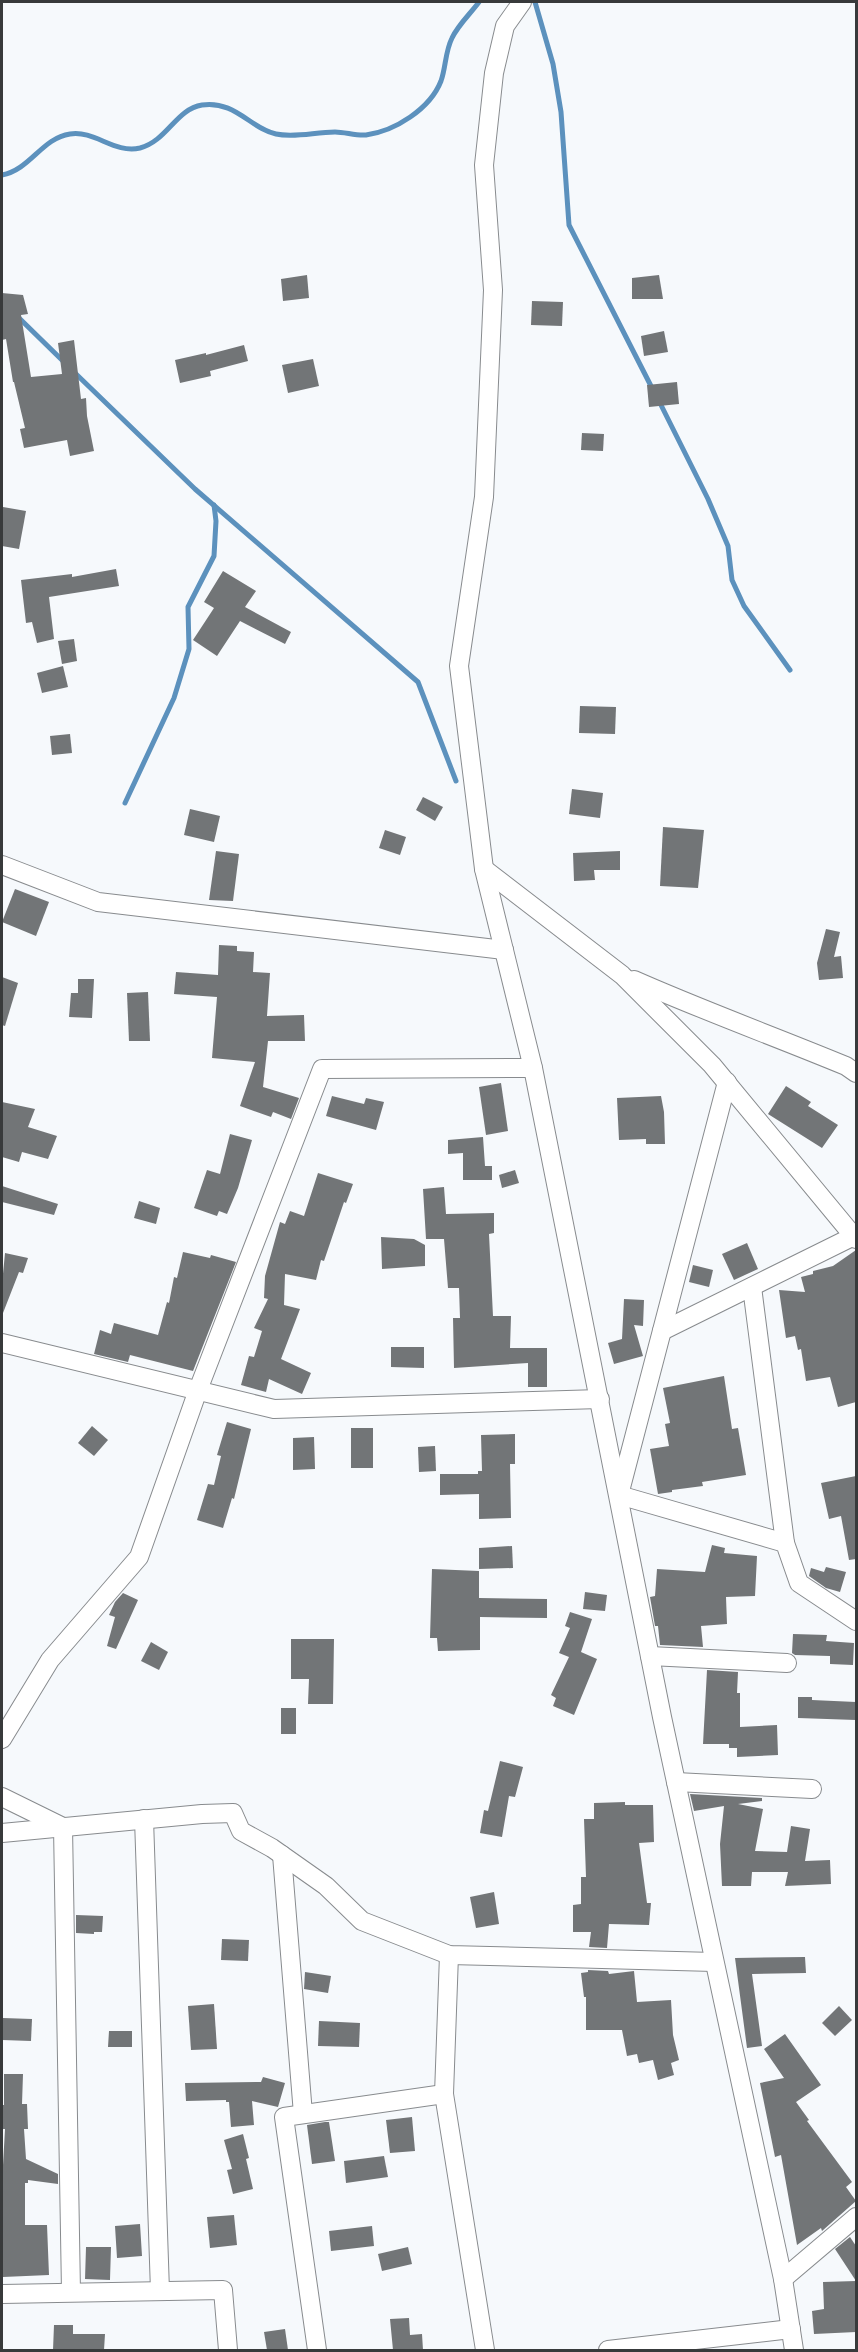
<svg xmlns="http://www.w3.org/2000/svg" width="858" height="2352" viewBox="0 0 858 2352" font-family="Karla,sans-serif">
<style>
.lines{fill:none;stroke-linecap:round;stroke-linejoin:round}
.stream{stroke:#5c91bd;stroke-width:5}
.building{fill:#727577}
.street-casing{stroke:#888b8e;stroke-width:20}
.street{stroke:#fff;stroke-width:18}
</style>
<rect width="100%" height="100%" fill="#f6f9fc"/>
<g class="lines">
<!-- stream -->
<g class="stream">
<polyline points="535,2 553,64 561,112 569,225 653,390"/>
<path d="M 2,175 C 30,170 42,138 70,134 C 95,130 114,154 140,148 C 167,141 176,109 202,105 C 235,100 251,129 276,134 C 295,138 315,132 335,132 C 345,132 356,136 366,135 C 395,131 430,109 441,81 C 446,67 445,52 452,38 C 458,25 471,13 479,2"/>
<polyline points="17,316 64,362"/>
<polyline points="75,373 195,489 418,682 456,781"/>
<polyline points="659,401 708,499 728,546 732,580 744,606 790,670"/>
<polyline points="125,803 174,698 189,649 188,607 214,556 216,521 214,505"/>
</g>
</g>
<!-- building -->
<g class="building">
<polygon points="307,275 309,298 283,301 281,279"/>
<polygon points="659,275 663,299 632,299 632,278"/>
<polygon points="2,293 23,295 28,314 21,315 31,377 62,374 58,343 74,340 81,399 86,398 87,416 94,451 70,456 67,440 24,448 20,429 25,428 14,382 13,382 6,339 2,340"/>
<polygon points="532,301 563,302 562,326 531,325"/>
<polygon points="664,331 668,352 644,356 641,336"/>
<polygon points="244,345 248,361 210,371 211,376 180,383 175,360 206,353 206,355"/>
<polygon points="313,359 319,386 288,393 282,365"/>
<polygon points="677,382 679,404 649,407 647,385"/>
<polygon points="582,433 604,434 603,451 581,450"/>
<polygon points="3,507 26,511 19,549 2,546"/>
<polygon points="116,569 119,586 49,597 54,639 37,643 32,622 26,623 21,580 72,574 72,577"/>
<polygon points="223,571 256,591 245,607 291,632 285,644 240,621 217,656 193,640 214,608 204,602"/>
<polygon points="74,639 77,661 62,664 58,641"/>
<polygon points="63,666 68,687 42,693 37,673"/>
<polygon points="580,706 616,707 615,734 579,733"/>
<polygon points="70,734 72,753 52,755 50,736"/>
<polygon points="572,789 603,793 600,818 569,814"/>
<polygon points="423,797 443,807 435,821 416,810"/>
<polygon points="190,809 220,816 214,842 184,835"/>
<polygon points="663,827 704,830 698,888 660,886"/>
<polygon points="385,830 406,837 400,855 379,848"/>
<polygon points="216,851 239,854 233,901 209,900"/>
<polygon points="620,851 620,870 594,870 595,880 574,881 573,853"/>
<polygon points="15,889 49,902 36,936 2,922"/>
<polygon points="826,929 840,932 834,957 841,956 843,978 819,980 817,963"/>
<polygon points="219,945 237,946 237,951 254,952 253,972 270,973 267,1016 304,1015 305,1041 268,1041 263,1087 299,1098 291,1119 273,1112 271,1117 240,1106 255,1062 212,1058 217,997 174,994 176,972 218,975"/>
<polygon points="2,977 18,983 5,1026 2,1025"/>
<polygon points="78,979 94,979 92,1018 69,1017 71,993 78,993"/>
<polygon points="148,992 150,1041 129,1041 127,993"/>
<polygon points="501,1083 508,1131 486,1135 479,1087"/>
<polygon points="786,1086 811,1102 808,1106 838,1125 822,1148 768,1114"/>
<polygon points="332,1096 364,1104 366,1098 384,1102 376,1130 326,1116"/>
<polygon points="661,1096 664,1112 665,1144 646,1144 646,1139 619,1140 617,1098"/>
<polygon points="2,1102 35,1109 28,1127 57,1136 48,1159 22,1152 19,1162 2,1157"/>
<polygon points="230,1134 252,1140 238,1188 227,1214 219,1211 217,1216 194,1208 207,1170 220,1174"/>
<polygon points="483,1137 485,1166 492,1166 492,1180 463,1180 463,1153 448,1154 448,1140"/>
<polygon points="515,1170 519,1183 502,1188 499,1175"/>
<polygon points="318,1173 353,1184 346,1203 344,1202 324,1261 321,1260 316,1280 285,1274 284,1305 300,1309 281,1359 311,1373 302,1394 269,1379 266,1392 241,1385 249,1356 254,1357 262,1331 254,1328 268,1299 264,1298 265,1276 280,1222 285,1224 290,1211 304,1216"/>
<polygon points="2,1186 58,1204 54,1215 2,1202"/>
<polygon points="444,1187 446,1214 494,1213 494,1233 489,1234 493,1316 511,1316 510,1348 547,1348 547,1387 528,1387 528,1363 454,1368 453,1318 460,1318 459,1288 448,1288 444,1239 426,1239 423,1189"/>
<polygon points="139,1201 160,1208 156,1224 134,1218"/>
<polygon points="381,1237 414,1239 425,1245 425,1266 382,1269"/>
<polygon points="747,1243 758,1269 734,1280 722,1254"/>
<polygon points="856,1250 856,1402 838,1407 830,1377 806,1381 801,1349 798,1350 795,1336 786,1338 779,1290 805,1292 801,1277 813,1274 813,1271 833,1266"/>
<polygon points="183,1252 210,1258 211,1255 236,1262 193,1371 130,1355 128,1362 94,1354 100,1330 111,1334 114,1323 158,1335 167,1302 169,1303 174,1277 177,1278"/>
<polygon points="5,1253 28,1258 23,1273 19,1272 3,1313 2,1313 2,1284"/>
<polygon points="693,1265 713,1270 709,1287 689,1282"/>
<polygon points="624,1299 644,1300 643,1326 634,1325 643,1356 614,1364 608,1343 622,1339"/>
<polygon points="391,1347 424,1347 424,1368 391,1367"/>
<polygon points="724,1376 732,1429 738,1428 746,1475 702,1482 703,1486 672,1490 672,1492 658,1494 650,1449 669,1446 665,1424 670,1423 663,1388"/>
<polygon points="227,1422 251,1429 234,1499 232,1498 223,1528 197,1520 208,1484 214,1485 221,1456 217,1455"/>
<polygon points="92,1426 108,1440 94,1456 78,1443"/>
<rect x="351" y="1428" width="22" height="40"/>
<polygon points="515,1434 515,1464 510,1464 511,1518 479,1519 479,1494 440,1495 440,1474 478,1474 478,1471 482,1471 481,1435"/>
<polygon points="314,1437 315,1469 293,1470 293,1438"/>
<polygon points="435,1446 436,1471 419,1472 418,1447"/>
<polygon points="856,1476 856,1559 849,1560 841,1516 829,1519 821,1483"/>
<polygon points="712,1545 725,1548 724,1553 757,1556 755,1596 726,1597 727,1624 701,1626 703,1647 660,1645 658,1626 655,1626 650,1597 655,1596 657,1569 705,1572"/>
<polygon points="512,1546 513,1568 479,1569 479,1548"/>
<polygon points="826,1567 846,1572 840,1592 826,1588 809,1576 811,1568 824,1572"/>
<polygon points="432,1569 479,1571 479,1598 547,1599 547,1618 480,1617 480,1650 438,1651 437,1638 430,1638"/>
<polygon points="585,1592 607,1595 605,1611 583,1609"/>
<polygon points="123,1593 138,1600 116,1649 107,1646 115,1617 109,1615 115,1602"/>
<polygon points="570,1612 592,1619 581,1652 597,1659 574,1715 553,1706 556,1698 551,1695 569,1657 559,1653 570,1628 565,1626"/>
<polygon points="793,1634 827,1635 826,1641 854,1643 853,1665 830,1664 830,1656 795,1655 792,1653"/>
<polygon points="291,1639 334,1639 333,1704 308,1704 309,1679 291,1679"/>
<polygon points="151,1642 168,1652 159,1670 141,1661"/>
<polygon points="707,1670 738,1672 737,1693 740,1693 740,1727 777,1725 778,1755 737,1757 737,1748 729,1748 729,1744 703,1744"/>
<polygon points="798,1697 812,1697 812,1700 856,1702 856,1720 798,1718"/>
<rect x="281" y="1708" width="15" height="26"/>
<polygon points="500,1761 523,1767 515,1797 509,1796 502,1837 480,1833 484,1810 488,1811"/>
<polygon points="690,1794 762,1798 762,1801 738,1804 763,1809 755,1851 787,1852 791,1826 810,1829 805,1861 830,1860 831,1884 785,1886 788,1872 752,1872 751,1886 722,1886 720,1844 724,1806 694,1811"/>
<polygon points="625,1802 625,1805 653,1805 654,1842 639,1843 647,1903 651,1903 649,1925 609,1924 607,1948 589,1947 591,1932 573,1932 573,1905 581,1904 581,1877 586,1877 584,1819 594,1819 594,1803"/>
<polygon points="494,1892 499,1924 476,1928 470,1897"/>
<polygon points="76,1915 103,1916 102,1932 94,1932 94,1934 76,1933"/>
<polygon points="222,1939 249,1940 248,1961 221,1960"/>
<polygon points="805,1957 806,1973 752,1974 762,2046 747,2048 735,1958"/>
<polygon points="588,1970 608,1971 609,1974 634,1971 637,2002 671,2000 673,2035 679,2060 671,2063 674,2075 658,2080 653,2060 639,2063 637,2054 627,2056 622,2030 586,2030 586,1997 584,1997 581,1973 588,1972"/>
<polygon points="305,1972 331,1976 328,1993 304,1989"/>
<polygon points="214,2004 217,2049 191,2050 188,2006"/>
<polygon points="839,2006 852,2020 835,2036 822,2023"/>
<polygon points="3,2018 32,2019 31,2041 2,2040"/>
<polygon points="319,2021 360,2023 359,2047 318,2046"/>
<polygon points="109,2031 132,2031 132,2047 108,2047"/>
<polygon points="785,2034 821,2085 796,2102 809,2120 807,2121 852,2182 846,2187 856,2201 822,2231 821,2228 797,2245 781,2155 775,2157 760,2083 784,2078 764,2049"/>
<polygon points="4,2074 23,2074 22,2104 27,2104 28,2129 24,2129 26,2159 58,2174 58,2184 28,2180 28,2183 25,2183 25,2225 47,2225 49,2275 3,2277 2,2183 5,2129 3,2129 2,2105 4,2105"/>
<polygon points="263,2077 285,2083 278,2107 252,2101 254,2125 231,2127 229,2102 226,2102 226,2100 186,2101 185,2083 261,2082"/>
<polygon points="412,2117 415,2151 390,2153 386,2120"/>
<polygon points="325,2122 329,2122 335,2161 312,2164 307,2125"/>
<polygon points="243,2134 249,2158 246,2159 253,2189 233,2194 227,2170 232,2169 224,2140"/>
<polygon points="384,2156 388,2177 346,2183 344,2161"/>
<polygon points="234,2215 237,2245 210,2248 207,2217"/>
<polygon points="140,2224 142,2256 117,2258 115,2226"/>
<polygon points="372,2226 374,2246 331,2251 329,2231"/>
<polygon points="850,2237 856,2246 856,2281 835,2249"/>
<polygon points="86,2247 111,2247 110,2280 85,2279"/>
<polygon points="408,2247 412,2264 382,2271 378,2254"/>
<polygon points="856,2281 856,2332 814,2334 812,2311 824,2309 823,2282"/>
<polygon points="409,2318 410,2335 422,2334 423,2350 393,2350 390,2319"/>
<polygon points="54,2325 73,2325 73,2334 105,2334 104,2350 53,2350"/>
<polygon points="285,2329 288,2350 267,2350 264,2332"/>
</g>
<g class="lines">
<defs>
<g id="street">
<polyline points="522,2 505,26 494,73 484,165 493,290 484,497 459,666 484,869 533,1068 662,1717 783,2279 794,2350"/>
<polyline points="2,865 98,902 504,950"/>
<polyline points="484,869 622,975 712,1065 856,1239"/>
<path d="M 634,980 C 704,1011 776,1037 846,1066 L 856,1073"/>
<polyline points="727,1082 619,1495 785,1543 799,1583 856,1621"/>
<polyline points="752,1287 785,1543"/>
<polyline points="662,1331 854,1236"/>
<polyline points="2,1343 274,1409 600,1399"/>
<polyline points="650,1656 787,1663"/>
<polyline points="2,1739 50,1660 139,1557 198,1390 322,1069 533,1068"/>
<polyline points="676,1782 812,1789"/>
<polyline points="2,1797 63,1827 71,2292"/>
<polyline points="144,1819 160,2291"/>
<polyline points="2,1833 202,1814 233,1813 241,1831 272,1848 326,1886 362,1921 449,1955 714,1962"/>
<polyline points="282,1855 303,2114"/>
<polyline points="449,1955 444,2094 485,2350"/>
<polyline points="783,2279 856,2217"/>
<polyline points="2,2294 223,2290 228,2350"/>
<polyline points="317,2350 284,2117 444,2094"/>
<polyline points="608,2350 791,2329"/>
</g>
</defs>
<!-- street casing -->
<use href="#street" class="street-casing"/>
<!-- street -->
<use href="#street" class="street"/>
</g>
<!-- border -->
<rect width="858" height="2352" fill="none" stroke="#383a3b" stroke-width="6"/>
</svg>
